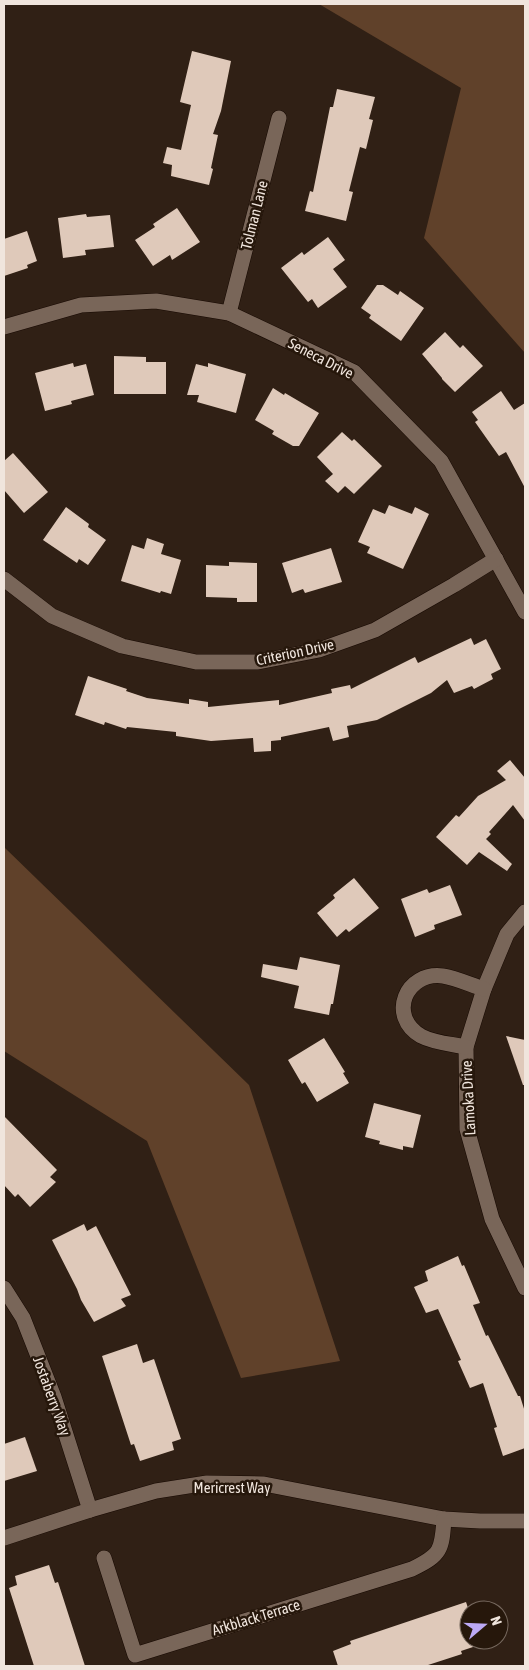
<svg xmlns="http://www.w3.org/2000/svg" width="529" height="1670" viewBox="0 0 529 1670" font-family="'Asap Condensed',sans-serif">
<style>
.green{fill:#60412a}
.building{fill:#dfc9ba}
.lines{fill:none;stroke-linecap:round;stroke-linejoin:round}
.street-casing{stroke:#170902;stroke-width:16}
.street{stroke:#796659;stroke-width:15}
.labels{text-anchor:middle;dominant-baseline:central;stroke-width:5;stroke-linejoin:round;paint-order:stroke}
.street-label{font-size:15px;fill:#f0e5dd;stroke:#26170b}
</style>
<rect width="100%" height="100%" fill="#302015"/>
<!-- green -->
<g class="green">
<polygon points="319,4 525,4 525,353 424,238 461,88"/>
<polygon points="4,847 249,1085 340,1361 241,1378 147,1141 4,1051"/>
</g>
<!-- building -->
<g class="building">
<polygon points="192,51 231,61 221,111 213,134 218,135 211,168 213,169 209,185 171,176 172,165 163,163 167,147 181,150 191,105 180,102"/>
<polygon points="337,89 375,97 369,119 373,120 366,149 360,147 349,191 353,192 346,221 305,211 310,191 313,192 330,107 333,107"/>
<polygon points="177,208 200,242 172,260 170,255 153,266 135,240 155,227 153,224"/>
<polygon points="86,214 87,217 110,215 114,247 85,250 86,255 63,258 58,218"/>
<polygon points="27,231 37,261 27,265 28,268 4,276 4,239"/>
<polygon points="328,237 345,260 333,269 347,287 318,308 312,299 308,302 281,268 302,252 304,255"/>
<polygon points="377,285 383,285 398,295 400,291 424,308 401,341 369,318 371,315 361,308"/>
<polygon points="445,332 460,348 463,345 483,366 455,392 442,379 442,378 422,354"/>
<polygon points="114,356 146,357 146,362 166,362 166,394 114,394"/>
<polygon points="73,363 74,367 86,364 94,395 71,401 72,404 45,411 35,373"/>
<polygon points="208,363 246,374 236,413 197,402 199,395 187,395 196,364 208,367"/>
<polygon points="273,388 284,395 285,393 319,413 299,446 293,446 272,434 274,431 255,420"/>
<polygon points="501,391 514,410 525,403 525,488 506,452 499,456 475,422 478,420 472,412"/>
<polygon points="342,432 352,441 354,439 382,466 354,494 345,486 338,493 325,481 333,474 317,457"/>
<polygon points="13,453 48,492 24,513 4,490 4,461"/>
<polygon points="389,505 412,514 415,507 429,514 403,569 367,553 370,547 358,542 373,509 385,514"/>
<polygon points="66,507 89,524 88,527 106,540 88,565 79,559 77,563 43,540"/>
<polygon points="147,538 164,544 161,554 181,560 171,594 161,591 160,593 121,581 132,545 144,549"/>
<polygon points="331,548 342,582 305,593 303,589 292,593 282,563"/>
<polygon points="229,562 257,563 257,602 237,602 237,598 206,597 206,565 229,566"/>
<polygon points="471,638 474,645 486,639 501,669 491,674 493,679 474,689 472,686 454,693 447,680 431,693 377,720 347,726 349,737 333,741 329,727 281,737 281,740 271,741 271,751 254,752 253,738 211,741 176,736 176,732 127,727 126,729 105,722 104,725 75,715 88,676 127,689 126,691 147,698 189,704 189,699 208,702 208,707 279,700 279,705 332,693 331,689 350,685 351,689 415,657 418,663"/>
<polygon points="510,760 525,778 525,821 513,805 489,832 491,834 486,839 512,864 507,871 479,852 467,865 436,837 456,815 459,817 478,796 506,780 497,771"/>
<polygon points="354,878 379,908 349,932 346,929 337,937 317,913 335,898 333,895"/>
<polygon points="450,885 462,915 434,925 435,929 415,937 401,899 427,889 429,893"/>
<polygon points="300,957 340,965 333,1004 331,1004 329,1015 294,1008 299,986 261,977 263,964 297,970"/>
<polygon points="506,1036 525,1040 525,1085 523,1085"/>
<polygon points="324,1038 345,1072 343,1073 349,1083 317,1102 305,1082 302,1084 288,1060"/>
<polygon points="374,1103 421,1115 413,1148 403,1146 403,1150 379,1144 380,1141 365,1137"/>
<polygon points="4,1116 57,1170 50,1177 56,1182 30,1207 18,1194 15,1197 4,1185"/>
<polygon points="84,1224 87,1231 96,1226 131,1295 121,1299 126,1306 94,1322 81,1300 77,1289 52,1240"/>
<polygon points="458,1256 462,1266 464,1265 480,1303 473,1305 486,1336 488,1335 518,1396 520,1396 525,1412 525,1448 503,1456 494,1428 497,1427 483,1383 470,1388 458,1361 461,1360 438,1309 426,1313 414,1287 428,1281 425,1271"/>
<polygon points="137,1344 143,1363 154,1359 181,1439 172,1442 174,1450 140,1461 134,1444 131,1445 102,1356"/>
<polygon points="25,1437 37,1471 4,1481 4,1444"/>
<polygon points="49,1565 55,1583 58,1582 85,1666 34,1666 9,1588 17,1585 15,1576"/>
<polygon points="466,1602 469,1611 469,1640 478,1640 479,1645 461,1651 462,1654 425,1666 338,1666 333,1651 351,1644 350,1641"/>
</g>
<g class="lines">
<defs>
<g id="street">
<polyline points="229,313 279,118"/>
<polyline points="4,327 81,305 156,301 229,313 354,372 441,461 525,612"/>
<polyline points="4,579 52,616 122,646 196,662 258,662 319,650 375,630 454,585 496,559"/>
<polyline points="525,912 507,934 484,989 466,1047 467,1129 492,1219 525,1288"/>
<path d="M 466,1047 C 452,1044 434,1043 421,1036 C 387,1016 406,971 443,976 C 456,978 471,985 484,989"/>
<polyline points="4,1288 23,1318 54,1397 90,1510"/>
<polyline points="4,1538 90,1510 156,1491 207,1483 264,1484 444,1519 480,1521 525,1521"/>
<path d="M 104,1558 L 135,1655 L 412,1569 C 441,1555 442,1550 444,1519"/>
</g>
</defs>
<!-- street casing -->
<use href="#street" class="street-casing"/>
<!-- street -->
<use href="#street" class="street"/>
</g>
<g class="labels">
<!-- street labels -->
<g class="street-label">
<text transform="translate(254 215) rotate(-76)">Tolman Lane</text>
<text transform="translate(321 358) rotate(27)">Seneca Drive</text>
<text transform="translate(295 652) rotate(-12)">Criterion Drive</text>
<text transform="translate(468 1098) rotate(-93)">Lamoka Drive</text>
<text transform="translate(52 1396) rotate(70)">Jostaberry Way</text>
<text x="232" y="1487">Mericrest Way</text>
<text transform="translate(256 1617) rotate(-17)">Arkblack Terrace</text>
</g>
</g>
<!-- border -->
<rect width="529" height="1670" fill="none" stroke="#f0e5dd" stroke-width="10"/>
<!-- north arrow -->
<g transform="translate(484 1625) rotate(71)"><circle r="24" fill="#26170b" stroke="#77695f"/>
<path d="M0-4L9 19L0 12L-9 19Z" fill="#bca9f5"/>
<text y="-8" font-size="14" font-weight="bold" text-anchor="middle" fill="#f0e5dd">N</text>
</g>
</svg>
